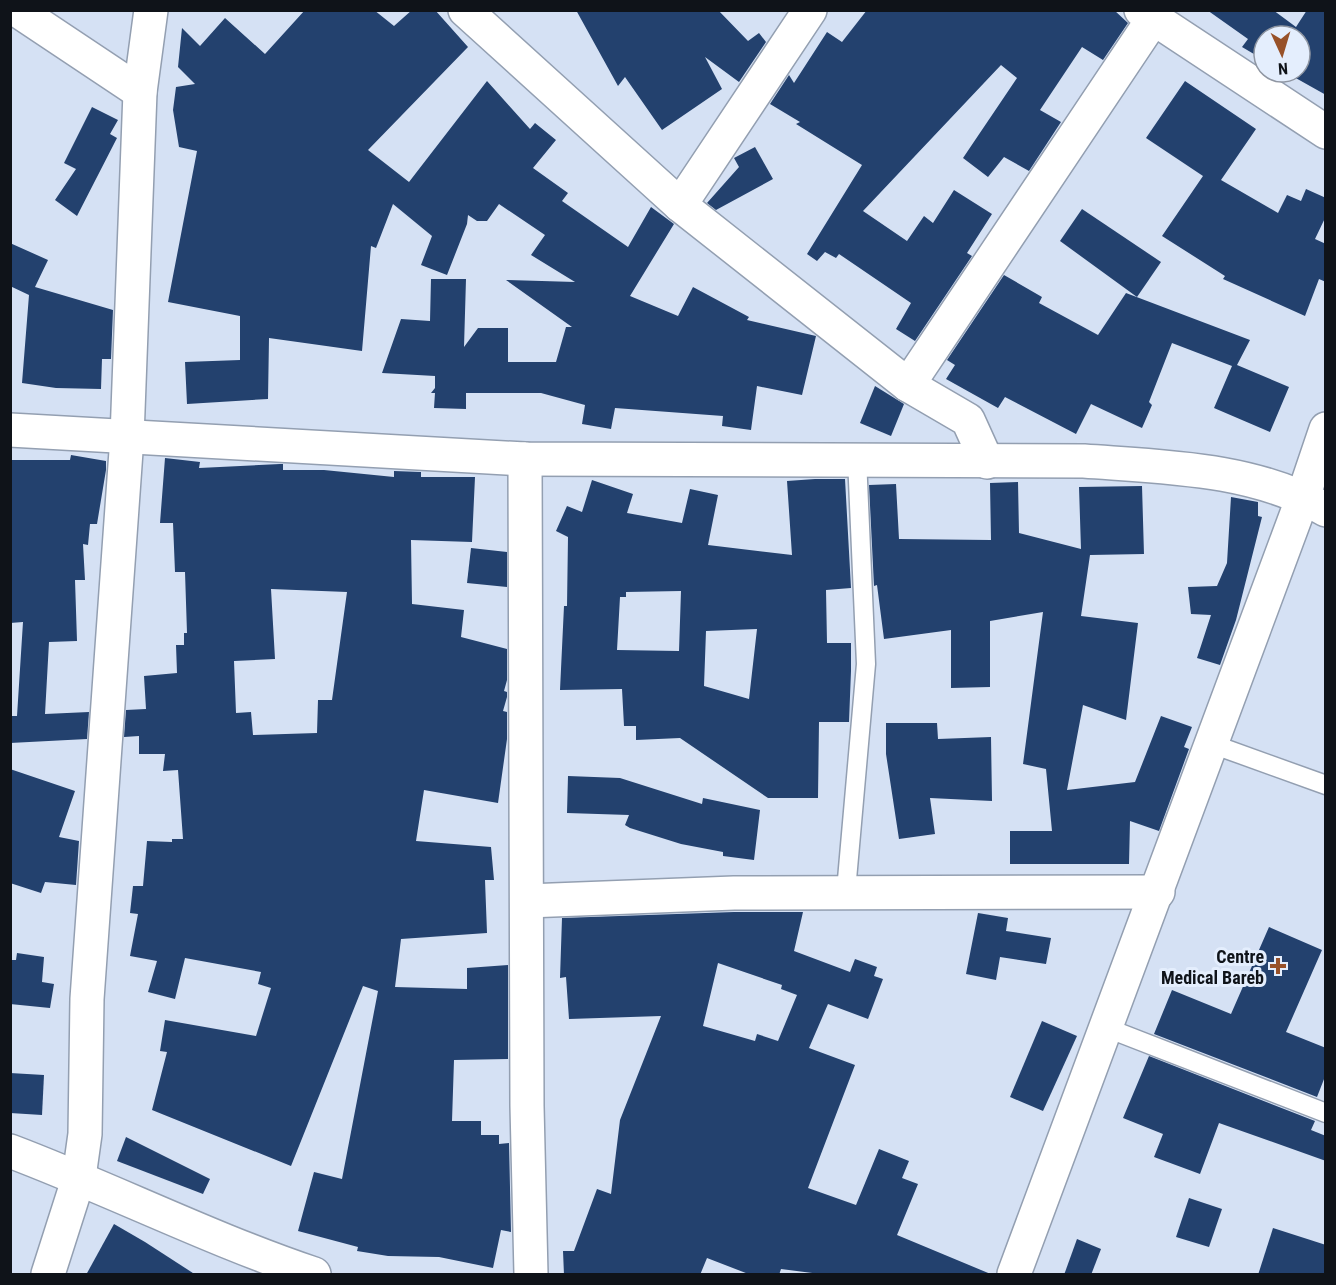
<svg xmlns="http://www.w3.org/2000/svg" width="1336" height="1285" viewBox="0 0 1336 1285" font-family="'Roboto Condensed',sans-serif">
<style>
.building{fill:#23416e;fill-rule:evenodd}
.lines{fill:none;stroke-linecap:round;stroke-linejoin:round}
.lane-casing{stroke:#939fb1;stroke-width:21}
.street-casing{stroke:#939fb1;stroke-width:36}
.lane{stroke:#fff;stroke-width:18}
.street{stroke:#fff;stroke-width:33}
.poi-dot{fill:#975129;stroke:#e4eefd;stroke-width:2}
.labels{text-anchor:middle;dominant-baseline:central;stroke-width:6;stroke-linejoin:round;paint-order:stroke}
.poi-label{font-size:18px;font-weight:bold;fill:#0f1319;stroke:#e4eefd;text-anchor:end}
</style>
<rect width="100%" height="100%" fill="#d5e1f4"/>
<!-- building -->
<g class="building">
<polygon points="305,10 374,10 394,26 412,10 435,10 468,47 368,150 409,182 487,81 530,129 535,123 556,140 533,168 568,193 562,201 628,247 651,207 674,224 630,296 678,316 693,287 749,317 747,320 816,336 802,395 757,386 751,430 722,426 723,416 615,408 611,429 582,424 585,405 541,393 466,393 466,409 434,408 435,393 431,393 435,388 435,376 382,373 401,319 430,321 431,279 466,279 464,347 478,328 508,328 508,362 556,362 566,327 572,327 506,280 575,282 531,255 545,235 499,204 487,221 477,221 468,215 467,224 447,275 421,265 432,236 393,204 376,248 371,246 362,351 269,338 268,399 187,404 185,362 240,360 240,316 168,302 197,151 179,147 173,110 176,87 195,84 178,67 182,28 200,46 225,18 265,54"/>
<polygon points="576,10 718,10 748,41 759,33 766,42 739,82 705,57 722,89 662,130 625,77 618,86"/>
<polygon points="867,10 1114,10 1128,23 1103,60 1082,47 1040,110 1061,122 1029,171 1004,157 988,177 963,158 1017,78 1001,65 863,211 907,241 924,216 933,223 954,190 992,214 967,253 972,256 915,341 896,329 911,303 839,254 836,258 825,252 817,261 807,254 862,165 796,124 800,122 770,104 789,75 794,83 827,32 842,42"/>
<polygon points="1207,10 1273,10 1296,27 1307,10 1326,10 1326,95 1285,72 1300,72 1300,36 1264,36 1264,60 1242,47 1248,39"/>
<polygon points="1185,81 1256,129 1221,180 1278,213 1287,195 1301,201 1306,189 1326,198 1326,216 1315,239 1326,244 1326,282 1319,279 1305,316 1223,279 1225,276 1162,236 1203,176 1146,138"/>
<polygon points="92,107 118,120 110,134 117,138 77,216 55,200 76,169 64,163"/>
<polygon points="755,147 773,179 716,210 707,203 739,167 734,158"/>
<polygon points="1082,209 1161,262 1137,297 1060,241"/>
<polygon points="10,243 48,260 35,287 113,310 111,359 102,359 101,389 56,388 22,383 29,295 10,286"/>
<polygon points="1004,275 1042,297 1039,303 1098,335 1126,293 1250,340 1237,365 1289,387 1270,432 1214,408 1232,366 1172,343 1149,402 1152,405 1142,428 1091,404 1076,434 1005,397 998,408 946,379 955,365 947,360"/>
<polygon points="875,386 904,404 891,436 860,423"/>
<polygon points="71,455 106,461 106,470 97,524 90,524 88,545 83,544 85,580 75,580 77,641 49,642 45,714 89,712 87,739 10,743 10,716 17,716 23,622 10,623 10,460 70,460"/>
<path d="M 165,458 L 200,462 L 199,468 L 280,464 L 283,464 L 283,470 L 324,470 L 394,477 L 394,471 L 421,472 L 421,477 L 475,477 L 472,542 L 411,540 L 412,604 L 464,610 L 461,637 L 507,649 L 507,680 L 504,691 L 507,692 L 507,697 L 503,711 L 507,712 L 507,739 L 498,803 L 424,790 L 416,841 L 491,847 L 494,880 L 485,880 L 487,933 L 401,939 L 395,987 L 467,989 L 467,968 L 508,965 L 508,1059 L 454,1060 L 452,1121 L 481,1121 L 481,1135 L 499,1135 L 499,1144 L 509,1143 L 511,1232 L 501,1230 L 493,1268 L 439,1257 L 388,1256 L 357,1251 L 358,1247 L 298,1231 L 314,1172 L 342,1179 L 378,991 L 363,986 L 291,1166 L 152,1110 L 167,1052 L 160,1051 L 165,1020 L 256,1036 L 271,988 L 258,984 L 261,972 L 185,958 L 175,999 L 148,992 L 157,961 L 130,956 L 138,914 L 130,913 L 133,886 L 143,886 L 147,841 L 172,842 L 172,839 L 183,839 L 178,770 L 163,771 L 165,754 L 139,754 L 139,736 L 124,737 L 126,710 L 146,709 L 144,676 L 177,673 L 176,645 L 184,645 L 184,633 L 187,633 L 185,572 L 175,572 L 173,523 L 160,523 ZM 271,589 L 347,592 L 332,700 L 318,700 L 317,733 L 253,735 L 251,712 L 236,713 L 234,661 L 275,659 Z"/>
<path d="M 815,479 L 845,479 L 851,588 L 826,590 L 827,643 L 851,643 L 851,671 L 849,722 L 819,722 L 818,798 L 768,798 L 680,738 L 636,740 L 636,726 L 624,726 L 622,689 L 560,690 L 564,606 L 567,606 L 568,537 L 556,531 L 567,506 L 582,512 L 592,480 L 633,494 L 627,513 L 682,523 L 690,489 L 718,495 L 708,545 L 792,555 L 787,481 ZM 681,591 L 679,651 L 617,650 L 620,597 L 626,597 L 626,592 ZM 757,629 L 749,699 L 704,686 L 706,631 Z"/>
<polygon points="1018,482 1019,533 1081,549 1079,487 1142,486 1144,554 1090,555 1081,616 1138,623 1126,720 1083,705 1067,790 1135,782 1161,716 1192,727 1184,747 1189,749 1159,831 1130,821 1129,864 1010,864 1010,831 1052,831 1046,769 1023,764 1043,612 990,621 990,687 951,688 951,630 884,639 877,585 874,586 869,485 896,484 899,539 991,540 990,483"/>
<polygon points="1231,497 1258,502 1258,516 1262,517 1236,620 1220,665 1197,658 1211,615 1191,614 1188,587 1217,586 1227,563"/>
<polygon points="471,548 507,552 507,587 467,583"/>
<polygon points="886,723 937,723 938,739 991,737 992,801 930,798 935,834 899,839 886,754"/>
<polygon points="10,769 75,791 59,837 79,841 76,885 45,882 41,893 10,883"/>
<polygon points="568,776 620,778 702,804 703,798 760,810 754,860 723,856 723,852 681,844 630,828 625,825 629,815 567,813"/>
<path d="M 734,912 L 803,912 L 794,951 L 850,972 L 855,959 L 877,967 L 874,976 L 883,979 L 868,1019 L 828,1004 L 809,1048 L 855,1065 L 808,1188 L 856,1205 L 879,1149 L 909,1161 L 902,1178 L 918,1184 L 897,1235 L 993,1275 L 828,1275 L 781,1269 L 779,1275 L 751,1275 L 707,1258 L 700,1275 L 564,1275 L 563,1251 L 574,1251 L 597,1189 L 611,1194 L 620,1120 L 661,1016 L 569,1019 L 566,977 L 560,978 L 562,918 ZM 718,963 L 782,985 L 781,989 L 797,995 L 778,1041 L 757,1034 L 755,1041 L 703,1026 Z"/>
<polygon points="978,913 1008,918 1006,931 1051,938 1046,964 1000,957 996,980 966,974"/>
<polygon points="1269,927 1322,950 1286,1032 1326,1048 1326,1074 1317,1097 1154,1034 1172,990 1231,1014"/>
<polygon points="17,953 44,957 42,982 54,984 50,1008 10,1004 10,960 16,960"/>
<polygon points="1042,1021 1077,1036 1043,1111 1010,1097"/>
<polygon points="1149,1056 1315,1121 1311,1130 1326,1136 1326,1161 1219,1123 1200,1174 1154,1157 1163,1134 1123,1118"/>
<polygon points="10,1073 44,1075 42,1115 10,1113"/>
<polygon points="126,1137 210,1179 203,1194 117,1161"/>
<polygon points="1189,1198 1222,1209 1209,1247 1176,1237"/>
<polygon points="114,1224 145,1242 196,1275 86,1275"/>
<polygon points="1273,1228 1326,1245 1326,1275 1258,1275"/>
<polygon points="1077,1239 1101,1249 1091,1275 1064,1275"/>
</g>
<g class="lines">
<defs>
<g id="lane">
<polyline points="1212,744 1326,785"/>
<polyline points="846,891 866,664 857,458"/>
<polyline points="1107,1028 1326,1113"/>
</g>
<g id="street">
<polyline points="17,10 140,92"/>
<polyline points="465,10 680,205 908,385 968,420 987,462"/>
<polyline points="1141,10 1326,132"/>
<polyline points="680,205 810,10"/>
<polyline points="908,385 1153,19"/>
<path d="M 10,430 L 525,459 L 1084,461 C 1165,467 1254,468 1326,510"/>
<polyline points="525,459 527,1106 531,1274"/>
<polyline points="527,901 734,893 1158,892"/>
<path d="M 10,1151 C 113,1190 210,1239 314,1274"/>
<polyline points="48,1274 79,1177 85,1134 87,999 127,437 140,92 151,10"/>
<polyline points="1014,1274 1303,497 1326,429"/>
</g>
</defs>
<!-- lane casing -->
<use href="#lane" class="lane-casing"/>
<!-- street casing -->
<use href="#street" class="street-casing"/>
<!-- lane -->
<use href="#lane" class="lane"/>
<!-- street -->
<use href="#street" class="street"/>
</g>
<!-- markers -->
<path class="poi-dot" d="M1275 957h6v6h6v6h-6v6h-6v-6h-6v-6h6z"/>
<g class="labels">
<!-- poi labels -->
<g class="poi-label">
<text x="1264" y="956">Centre<tspan x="1264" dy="21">Medical Bareb</tspan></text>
</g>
</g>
<!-- border -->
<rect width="1336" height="1285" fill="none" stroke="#0f1319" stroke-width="24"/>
<!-- north arrow -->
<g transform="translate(1282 54) rotate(176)"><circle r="28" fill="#e4eefd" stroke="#8f96a2" stroke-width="1.5"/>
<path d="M0-4.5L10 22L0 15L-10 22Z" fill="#975129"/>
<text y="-9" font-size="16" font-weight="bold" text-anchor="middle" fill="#0f1319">N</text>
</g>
</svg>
